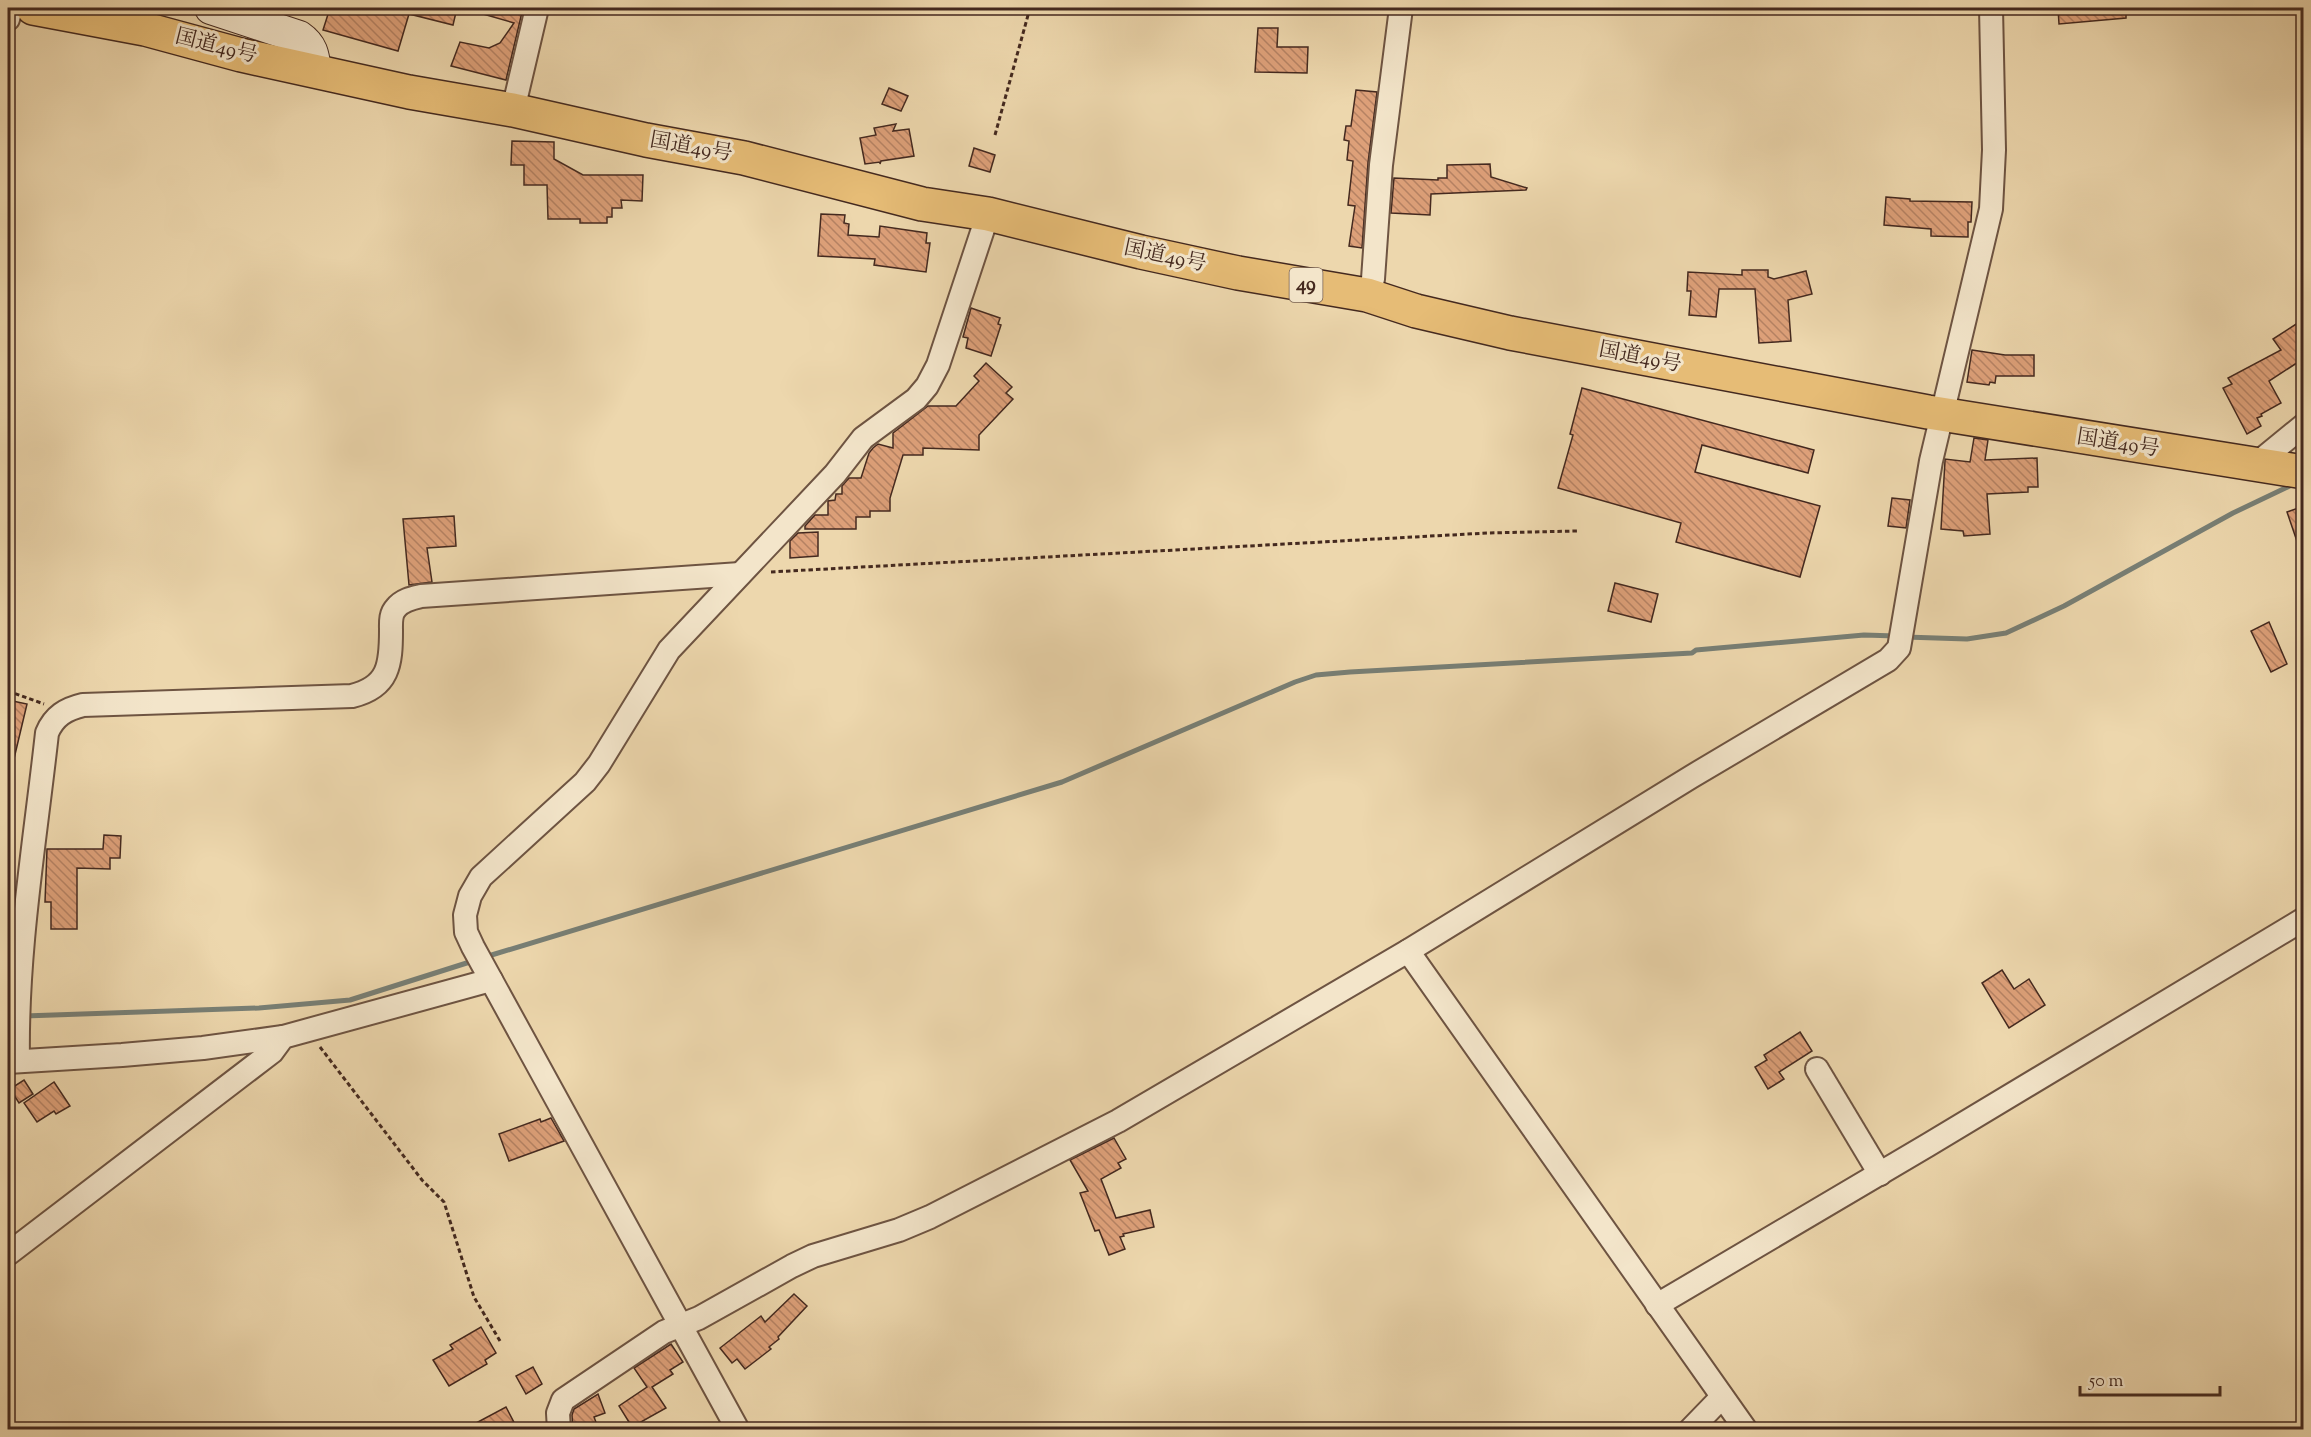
<svg xmlns="http://www.w3.org/2000/svg" width="2311" height="1437" viewBox="0 0 2311 1437" font-family="'Sorts Mill Goudy','Noto Serif JP',serif">
<style>
.lines{fill:none;stroke-linecap:round;stroke-linejoin:round}
.stream{stroke:#787f75;stroke-width:5}
.building{fill:url(#building-back-hatch);stroke:#44291f;stroke-width:1.5}
.minor-casing{stroke:#6e5442;stroke-width:26}
.secondary-casing{stroke:#44291f;stroke-width:34}
.trunk-casing{stroke:#44291f;stroke-width:36}
.path{stroke:#44291f;stroke-width:3;stroke-dasharray:4.5 3;stroke-linecap:butt}
.minor{stroke:#f3e5ca;stroke-width:22}
.secondary{stroke:#f3e5ca;stroke-width:32}
.trunk{stroke:#e6bc76;stroke-width:33}
.labels{text-anchor:middle;dominant-baseline:central;stroke-width:6;stroke-linejoin:round;paint-order:stroke}
.shield{fill:#f3e5ca;stroke:#786152;stroke-width:1.5}
.shield-label{font-size:20px;font-weight:bold;fill:#44291f}
.street-label{font-size:21px;fill:#44291f;stroke:#f3e5ca}
</style>
<defs>
<pattern id="building-back-hatch" width="6" height="6" patternUnits="userSpaceOnUse" patternTransform="scale(1.5)"><rect width="6" height="6" fill="#dda079"/><path d="M-1 5l2 2M0 0l6 6M5-1l2 2" fill="none" stroke="#b58263"/></pattern>
</defs>
<rect width="100%" height="100%" fill="#edd7ad"/>
<filter id="stains"><feTurbulence type="fractalNoise" baseFrequency=".00333" numOctaves="4"/><feColorMatrix values="0 0 0 0 .2 0 0 0 0 .09 0 0 0 0 .02 0 0 0 .5 -.17"/></filter>
<radialGradient id="worn" r=".72"><stop offset=".6" stop-color="#630" stop-opacity="0"/><stop offset="1" stop-color="#630" stop-opacity=".3"/></radialGradient>
<g class="lines">
<!-- stream -->
<g class="stream">
<polyline points="1905,637 1967,639 2006,633 2064,606 2233,513 2296,483"/>
<polyline points="485,957 1062,782 1295,682 1316,675 1350,672 1692,653 1696,650 1864,635 1896,636"/>
<polyline points="24,1016 259,1008 350,1000 473,961"/>
</g>
</g>
<!-- building -->
<g class="building">
<polygon points="330,8 457,8 453,25 409,14 398,51 323,30"/>
<polygon points="477,8 523,8 506,80 451,66 460,42 489,48 500,43 514,23 476,12"/>
<polygon points="2058,8 2126,8 2126,18 2059,24"/>
<polygon points="1258,28 1278,28 1277,47 1308,47 1307,73 1255,72"/>
<polygon points="889,88 908,96 901,111 882,104"/>
<polygon points="1356,90 1377,92 1368,163 1362,248 1349,246 1355,206 1348,205 1353,161 1347,160 1349,141 1344,140 1346,126 1351,126"/>
<polygon points="896,124 893,131 909,129 914,156 881,161 880,164 880,162 865,164 860,138 876,135 874,128"/>
<polygon points="512,141 554,142 554,159 583,175 643,175 642,201 621,200 622,208 612,208 612,217 607,217 607,223 580,223 580,219 548,219 547,185 524,185 524,165 511,165"/>
<polygon points="974,148 995,155 990,172 969,166"/>
<polygon points="1490,164 1491,177 1527,188 1526,190 1431,194 1430,215 1391,213 1394,178 1438,180 1438,178 1447,178 1447,165"/>
<polygon points="1886,197 1910,199 1910,201 1972,202 1971,222 1968,222 1968,237 1931,236 1931,229 1884,225"/>
<polygon points="821,214 845,215 844,223 849,224 848,235 879,237 880,226 927,233 926,243 930,243 926,272 874,265 875,259 818,256"/>
<polygon points="1742,270 1768,270 1768,277 1774,279 1806,271 1812,294 1788,300 1791,341 1759,343 1755,289 1719,289 1716,317 1689,315 1691,291 1687,291 1688,272 1742,275"/>
<polygon points="971,308 1000,318 998,324 1001,325 991,356 966,348 968,338 963,337"/>
<polygon points="2304,319 2303,359 2269,381 2281,403 2261,414 2262,416 2257,418 2261,426 2247,434 2223,388 2232,384 2228,378 2281,350 2273,339"/>
<polygon points="1972,350 2005,355 2034,355 2034,376 1996,376 1995,383 1990,382 1989,385 1967,382"/>
<polygon points="986,363 1012,387 1006,393 1013,399 979,435 979,450 923,448 923,455 903,455 890,498 890,511 870,511 870,517 856,517 856,529 805,529 805,526 815,515 828,515 828,501 835,500 836,494 842,494 842,486 849,478 861,478 869,453 873,448 878,444 893,448 893,433 928,406 956,406 979,381 974,376"/>
<polygon points="1582,388 1814,450 1808,473 1702,445 1695,472 1820,506 1800,577 1676,542 1681,523 1558,488 1573,435 1570,434"/>
<polygon points="1974,438 1988,440 1985,460 2037,458 2038,487 2028,487 2028,492 1987,494 1990,534 1964,536 1963,531 1941,529 1945,461 1945,459 1970,462"/>
<polygon points="1892,498 1910,500 1906,528 1888,526"/>
<polygon points="2304,506 2304,552 2301,553 2287,512"/>
<polygon points="454,516 456,546 427,548 432,582 409,585 403,519"/>
<polygon points="818,532 818,556 790,558 790,541 798,533"/>
<polygon points="1615,583 1658,594 1651,622 1608,611"/>
<polygon points="2269,622 2287,664 2271,672 2251,631"/>
<polygon points="8,700 27,704 13,763 8,763"/>
<polygon points="104,835 121,836 120,858 110,858 110,869 77,868 77,929 51,929 51,902 45,902 47,849 103,849"/>
<polygon points="2002,970 2014,989 2029,979 2045,1005 2009,1028 1982,983"/>
<polygon points="1800,1032 1812,1051 1779,1072 1784,1079 1768,1089 1755,1067 1767,1060 1764,1055"/>
<polygon points="24,1080 33,1094 19,1103 10,1089"/>
<polygon points="54,1082 70,1106 56,1114 54,1111 37,1122 24,1103"/>
<polygon points="551,1118 564,1141 509,1161 499,1134 540,1119 541,1122"/>
<polygon points="1114,1138 1126,1159 1118,1163 1121,1168 1101,1179 1116,1218 1150,1210 1154,1227 1123,1234 1124,1236 1120,1237 1125,1249 1109,1255 1099,1230 1095,1231 1080,1193 1088,1191 1070,1160"/>
<polygon points="794,1294 807,1306 778,1337 779,1339 769,1347 771,1349 745,1369 737,1359 732,1363 720,1348 761,1316 765,1322"/>
<polygon points="481,1327 496,1353 485,1360 487,1364 449,1386 433,1360 453,1349 450,1345"/>
<polygon points="671,1344 683,1362 670,1370 673,1374 652,1387 666,1408 632,1427 619,1406 647,1387 634,1368"/>
<polygon points="533,1367 542,1384 526,1394 516,1376"/>
<polygon points="598,1394 605,1413 594,1417 599,1430 573,1430 572,1415 574,1409"/>
<polygon points="506,1407 518,1430 463,1430"/>
</g>
<g class="lines">
<defs>
<g id="minor">
<polyline points="8,19 11,8"/>
<polyline points="513,110 537,8"/>
<polyline points="1367,295 1373,279 1381,165 1401,8"/>
<polyline points="2255,465 2304,425"/>
<polyline points="1408,951 1746,1430"/>
<path d="M 18,1061 C 16,952 35,842 47,733 C 54,716 66,709 83,705 L 352,696 C 389,687 391,664 391,631 C 391,623 390,614 396,608 C 402,600 412,598 421,596 L 740,574"/>
<polyline points="8,1062 122,1055 203,1048 283,1037"/>
<polyline points="1817,1069 1880,1174"/>
<polyline points="8,1254 272,1052 283,1037 491,980"/>
<polyline points="1657,1305 1928,1145 2304,919"/>
<polyline points="559,1430 558,1413 563,1400 664,1332 699,1318 792,1266 813,1256 899,1230 930,1217 1118,1121 1408,951 1691,777 1888,660 1899,648 1931,461 1991,209 1994,150 1991,8"/>
<polyline points="738,1430 473,947 466,932 465,915 470,896 481,877 585,782 599,764 669,650 835,474 863,438 916,399 927,386 938,365 988,214"/>
<polyline points="1690,1430 1722,1397"/>
</g>
<path id="secondary" d="M 211,8 L 299,37 C 312,46 313,55 315,70"/>
<polyline id="trunk" points="33,8 145,29 241,55 409,92 513,110 646,140 744,158 922,204 988,214 1141,252 1238,273 1367,295 1416,311 1510,333 1928,412 2304,472"/>
</defs>
<!-- minor casing -->
<use href="#minor" class="minor-casing"/>
<!-- secondary casing -->
<use href="#secondary" class="secondary-casing"/>
<!-- trunk casing -->
<use href="#trunk" class="trunk-casing"/>
<!-- path -->
<g class="path">
<polyline points="995,135 1030,8"/>
<polyline points="771,572 1487,533 1578,531"/>
<polyline points="8,691 44,704"/>
<polyline points="320,1047 422,1180 444,1202 474,1297 500,1341"/>
</g>
<!-- minor -->
<use href="#minor" class="minor"/>
<!-- secondary -->
<use href="#secondary" class="secondary"/>
<!-- trunk -->
<use href="#trunk" class="trunk"/>
</g>
<g class="labels">
<!-- shield labels -->
<rect class="shield" x="1289.5" y="268" width="33" height="34" rx="4.5"/>
<g class="shield-label">
<text x="1306" y="285">49</text>
</g>
<!-- street labels -->
<g class="street-label">
<text transform="translate(216 47) rotate(14)">国道49号</text>
<text transform="translate(691 148) rotate(10)">国道49号</text>
<text transform="translate(1165 257) rotate(12)">国道49号</text>
<text transform="translate(1640 358) rotate(11)">国道49号</text>
<text transform="translate(2118 444) rotate(9)">国道49号</text>
</g>
</g>
<!-- margin -->
<rect width="2311" height="1437" fill="none" stroke="#edd7ad" stroke-width="30"/>
<rect x="9" y="9" width="2293" height="1419" fill="none" stroke="#44291f" stroke-width="3"/>
<rect x="15" y="15" width="2281" height="1407" fill="none" stroke="#44291f" stroke-width="1.5"/>
<!-- scale -->
<path d="M2080 1386v9h140v-9" fill="none" stroke="#44291f" stroke-width="3"/>
<text x="2089" y="1386" font-size="18" fill="#44291f" stroke="#f3e5ca" stroke-width="4.5" paint-order="stroke">50 m</text>
<rect width="100%" height="100%" filter="url(#stains)"/>
<rect width="100%" height="100%" fill="url(#worn)"/>
</svg>
